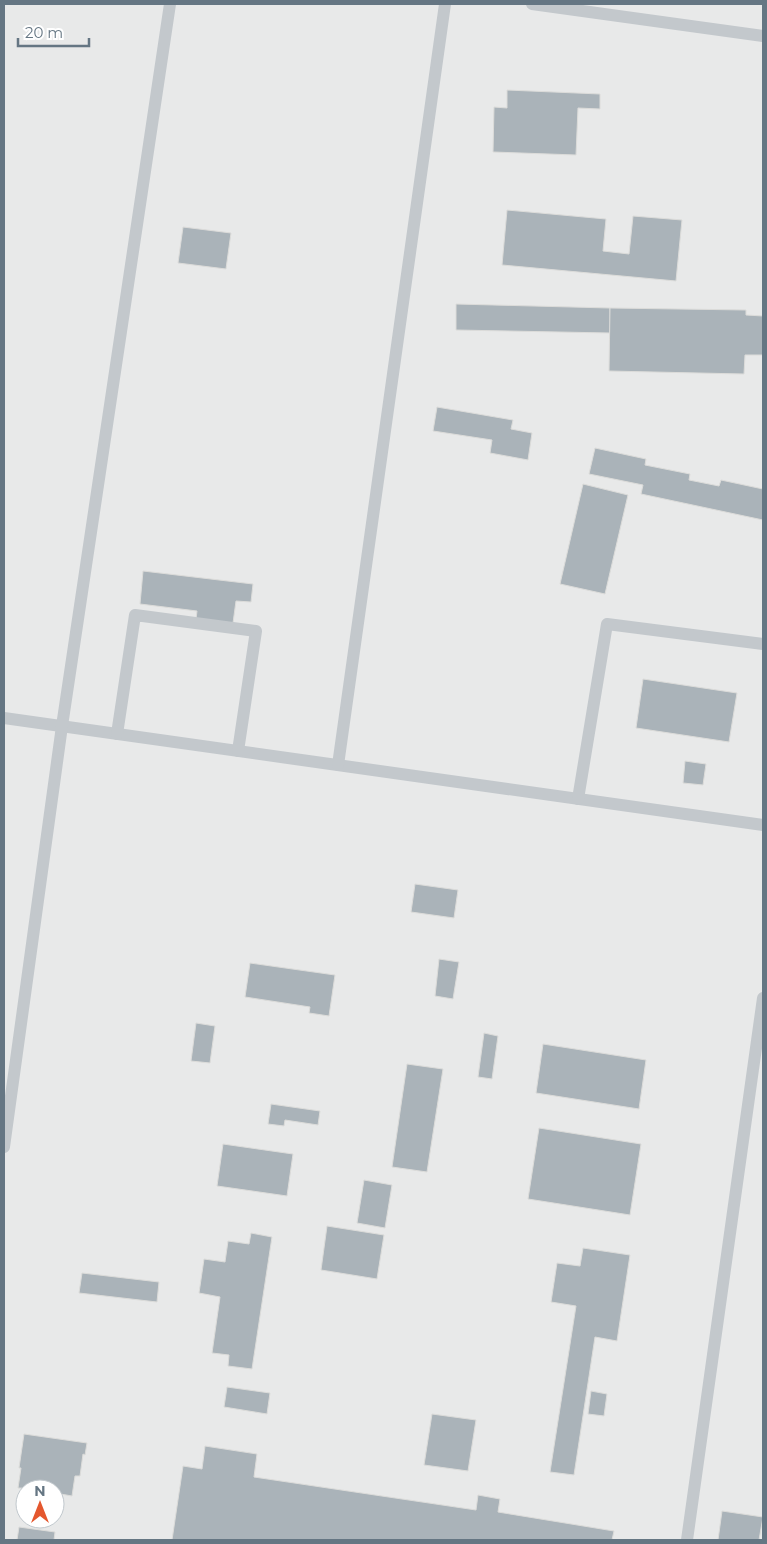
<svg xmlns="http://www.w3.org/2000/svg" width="767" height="1544" viewBox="0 0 767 1544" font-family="Montserrat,sans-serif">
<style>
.built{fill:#e8e9e9;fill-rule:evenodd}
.building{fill:#aab3b9;stroke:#dcdcda}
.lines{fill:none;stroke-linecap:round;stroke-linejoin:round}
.lane{stroke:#c3c8cc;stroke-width:12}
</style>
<rect width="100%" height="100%" fill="#fafaf8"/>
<!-- built -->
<path class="built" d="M 4,4 L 763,4 L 763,1540 L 4,1540 ZM 25,1489 L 55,1489 L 55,1519 L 25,1519 Z"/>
<!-- building -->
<g class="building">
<polygon points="507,90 600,94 600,109 578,108 576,155 493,152 494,107 507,108"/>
<polygon points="507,210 606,219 603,251 629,254 633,216 682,220 676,281 502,265"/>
<polygon points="183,227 231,233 226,269 178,263"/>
<polygon points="456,304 610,308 610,333 456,330"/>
<polygon points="610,308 746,310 746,315 763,316 763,355 745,355 744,374 609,371"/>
<polygon points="437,407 513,420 511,429 532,433 528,460 490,453 492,440 433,431"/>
<polygon points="595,448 646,459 645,465 690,474 689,480 719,486 721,480 763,489 763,520 641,494 643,485 589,474"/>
<polygon points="583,484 628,495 605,594 560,584"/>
<polygon points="143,571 253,584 251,602 236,601 233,623 196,619 197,611 140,604"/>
<polygon points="643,679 737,693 729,742 636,728"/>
<polygon points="685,761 706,764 703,785 683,783"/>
<polygon points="415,884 458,890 454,918 411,912"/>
<polygon points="439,959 459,962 453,999 435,996"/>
<polygon points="250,963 335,975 329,1016 309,1013 310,1007 245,997"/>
<polygon points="196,1023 215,1026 210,1063 191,1061"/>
<polygon points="484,1033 498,1036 492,1079 478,1077"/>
<polygon points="543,1044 646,1060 639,1109 536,1093"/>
<polygon points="407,1064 443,1069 427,1172 392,1167"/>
<polygon points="271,1104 320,1111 318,1125 285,1120 284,1126 268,1124"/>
<polygon points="539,1128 641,1144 630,1215 528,1199"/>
<polygon points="223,1144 293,1154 287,1196 217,1186"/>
<polygon points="364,1180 392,1185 385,1228 357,1223"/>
<polygon points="327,1226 384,1235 377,1279 321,1270"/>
<polygon points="251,1233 272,1237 252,1369 228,1366 229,1355 212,1353 220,1297 199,1293 204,1259 225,1262 228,1241 249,1244"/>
<polygon points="583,1248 630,1255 617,1341 595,1337 574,1475 550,1472 576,1306 551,1302 557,1263 580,1266"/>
<polygon points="82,1273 159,1282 157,1302 79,1293"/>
<polygon points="227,1387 270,1393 267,1414 224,1407"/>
<polygon points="591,1391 607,1394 604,1416 588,1414"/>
<polygon points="432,1414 476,1420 468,1471 424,1465"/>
<polygon points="24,1434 87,1443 85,1455 83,1454 80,1476 75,1476 72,1496 55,1493 55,1489 18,1488 21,1468 19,1468"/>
<polygon points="205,1446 257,1454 254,1477 476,1510 478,1495 500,1499 498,1512 614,1531 612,1540 172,1540 183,1466 202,1469"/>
<polygon points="722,1511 763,1517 759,1540 718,1540"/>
<polygon points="19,1527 55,1532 54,1540 17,1540"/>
</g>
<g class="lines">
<!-- lane -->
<g class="lane">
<polyline points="532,4 763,36"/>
<polyline points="4,718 763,825"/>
<polyline points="117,734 135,615 256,631 238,751"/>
<polyline points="338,765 445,4"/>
<polyline points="578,799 607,624 763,644"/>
<polyline points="4,1147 62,726 170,4"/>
<polyline points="687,1540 763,998"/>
</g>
</g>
<!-- border -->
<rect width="767" height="1544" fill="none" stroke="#657683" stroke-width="10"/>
<!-- north arrow -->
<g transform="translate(40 1504)"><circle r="24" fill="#ffffff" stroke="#c1c8cd"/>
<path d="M0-4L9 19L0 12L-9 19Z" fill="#e4572e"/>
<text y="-8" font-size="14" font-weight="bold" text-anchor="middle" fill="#657683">N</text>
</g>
<!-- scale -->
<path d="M18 38v8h71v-8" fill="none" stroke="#657683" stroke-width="2.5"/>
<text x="25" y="38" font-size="15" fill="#657683" stroke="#ffffff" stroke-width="4" paint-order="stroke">20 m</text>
</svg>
